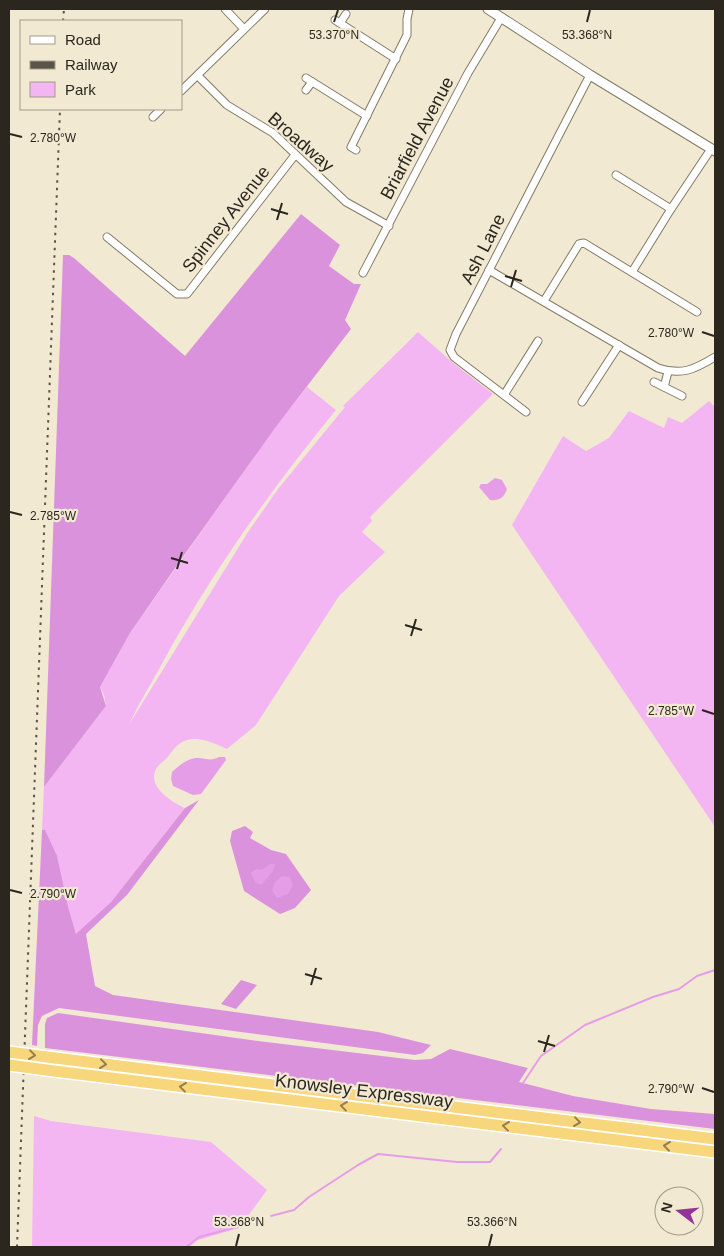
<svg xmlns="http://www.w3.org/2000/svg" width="724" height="1256" viewBox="0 0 724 1256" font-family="Arial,sans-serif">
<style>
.green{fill:#f3b6f3}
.forest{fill:#db92dc}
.water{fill:#e69de7}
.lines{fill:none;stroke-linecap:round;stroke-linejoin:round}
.stream{stroke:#e69de7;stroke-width:2}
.minor-casing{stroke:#837a67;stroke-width:9}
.tertiary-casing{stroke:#837a67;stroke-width:11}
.trunk-casing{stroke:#fff;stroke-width:14}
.minor{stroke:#fff;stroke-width:7}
.tertiary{stroke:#fff;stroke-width:9}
.trunk{stroke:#f8d67c;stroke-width:11}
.rail{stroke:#595449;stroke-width:2;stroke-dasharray:2.5 5;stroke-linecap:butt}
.trunk-bridge-casing{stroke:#fff;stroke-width:14;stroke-linecap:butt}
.trunk-bridge{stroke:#f8d67c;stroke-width:11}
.oneway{stroke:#927e4e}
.ticks{fill:none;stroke:#2b271f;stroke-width:2}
.labels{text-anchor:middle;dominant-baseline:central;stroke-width:4.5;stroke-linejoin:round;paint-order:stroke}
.street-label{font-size:18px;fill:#2b271f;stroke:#f2e9d3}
.ticks-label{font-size:12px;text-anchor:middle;fill:#2b271f;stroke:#f2e9d3;stroke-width:4.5;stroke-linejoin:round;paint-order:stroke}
</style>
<rect width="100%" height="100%" fill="#f2e9d3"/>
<!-- green -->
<g class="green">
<path d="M 418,332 L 452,362 L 493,394 L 370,517 L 372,521 L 362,532 L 385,552 L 339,596 L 256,725 L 227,749 C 216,744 200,736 187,740 C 177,743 173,750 167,758 C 164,761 158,765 156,769 C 147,787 172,802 185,808 L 111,902 L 76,935 L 45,831 L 42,830 L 44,787 L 106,706 L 104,695 L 100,687 L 130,633 L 273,430 L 307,387 L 336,410 C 272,488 213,571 164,660 C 153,681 139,702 130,723 L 248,532 L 278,489 L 345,407 L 343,406 Z"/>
<polygon points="709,401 715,407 715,827 512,525 563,436 586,451 609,438 629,411 664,428 668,417 682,423"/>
<polygon points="34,1116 51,1121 211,1142 267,1190 239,1228 198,1240 189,1247 32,1247"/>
</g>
<!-- forest -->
<g class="forest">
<polygon points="301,214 340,245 329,266 354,284 361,284 345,320 351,329 275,428 180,561 130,633 100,687 106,706 44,787 63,255 69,255 74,258 185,356"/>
<polygon points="199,800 127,895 86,934 95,986 113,995 378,1032 431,1045 423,1053 415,1055 59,1008 42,1016 38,1025 37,1046 32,1045 42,830 45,830 57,856 68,907 76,934 111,902 185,808"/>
<polygon points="245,826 253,832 250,838 271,850 286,854 311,890 295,908 280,914 244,891 230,841 232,831"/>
<polygon points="241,980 257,985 236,1009 221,1004"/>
<polygon points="58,1013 258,1041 415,1060 431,1059 450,1049 528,1068 519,1082 573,1096 651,1109 715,1114 715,1129 45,1048 45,1024 47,1018"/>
</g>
<!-- water -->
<g class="water">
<path d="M 495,478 L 502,480 L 507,489 C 504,498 499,501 490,500 L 479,487 L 481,484 L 487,484 Z"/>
<path d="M 219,757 L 225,757 L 226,760 L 201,794 L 193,795 L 173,786 L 171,779 L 172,772 C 180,765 188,757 200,758 C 208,759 211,761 219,757 Z"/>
<polygon points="270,864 275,864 273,871 261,885 255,882 251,873 256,869 262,870"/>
<polygon points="282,876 290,877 293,885 288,894 277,898 272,890 275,882"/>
</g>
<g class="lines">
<!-- stream -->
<g class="stream">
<polyline points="523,1083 541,1056 585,1025 653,997 679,989 697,976 715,970"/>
<polyline points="271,1216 294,1210 309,1197 358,1165 378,1154 457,1162 490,1162 501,1149"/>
<polyline points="186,1247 199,1237 241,1226"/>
</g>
<defs>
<g id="minor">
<polyline points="225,9 244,29"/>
<polyline points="335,20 396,59"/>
<polyline points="340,23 346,14"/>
<polyline points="198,76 227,105 273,133 346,202 389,226"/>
<polyline points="306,78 367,116"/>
<polyline points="306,90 312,82"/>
<polyline points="181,91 265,9"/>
<polyline points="153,117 161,109"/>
<polyline points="356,150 351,147 407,35 407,19 409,9"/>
<polyline points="616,175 671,209"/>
<polyline points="107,237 177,294 187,294 295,155"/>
<path d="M 489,270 L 658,368 C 682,376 695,369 715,357"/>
<polyline points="632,272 671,209 711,149"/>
<polyline points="363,273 468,73 501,18"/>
<polyline points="544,301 579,244 584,243 697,312"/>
<polyline points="654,382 682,396"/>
<polyline points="664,387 668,372"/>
<polyline points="504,395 538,341"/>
<polyline points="582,402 619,345"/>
<polyline points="526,412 454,357 450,350 456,334 590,75"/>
</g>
<polyline id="tertiary" points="488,9 590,75 715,151"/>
<g id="trunk">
<polyline points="55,1058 715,1139"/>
<polyline points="54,1071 715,1152"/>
</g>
</defs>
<!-- minor casing -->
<use href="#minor" class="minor-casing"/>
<!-- tertiary casing -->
<use href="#tertiary" class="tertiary-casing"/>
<!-- trunk casing -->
<use href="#trunk" class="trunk-casing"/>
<!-- minor -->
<use href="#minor" class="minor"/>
<!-- tertiary -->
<use href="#tertiary" class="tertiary"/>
<!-- trunk -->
<use href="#trunk" class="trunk"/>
<!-- rail -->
<g class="rail">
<polyline points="63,21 64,9"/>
<polyline points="17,1247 60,109"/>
</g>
<defs>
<g id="trunk-bridge">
<polyline points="9,1052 55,1058"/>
<polyline points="9,1065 54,1071"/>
</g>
</defs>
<!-- trunk-bridge casing -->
<use href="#trunk-bridge" class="trunk-bridge-casing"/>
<!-- trunk-bridge -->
<use href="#trunk-bridge" class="trunk-bridge"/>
</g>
<!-- one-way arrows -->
<defs><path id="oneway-chevron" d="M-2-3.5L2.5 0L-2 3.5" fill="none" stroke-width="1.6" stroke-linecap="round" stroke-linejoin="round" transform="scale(1.25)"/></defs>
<g class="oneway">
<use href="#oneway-chevron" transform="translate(32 1055) rotate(7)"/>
<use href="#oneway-chevron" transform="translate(103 1064) rotate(7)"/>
<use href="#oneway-chevron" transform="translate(183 1087) rotate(-173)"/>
<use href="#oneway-chevron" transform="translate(344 1106) rotate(-173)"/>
<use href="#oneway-chevron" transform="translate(577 1122) rotate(7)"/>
<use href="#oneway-chevron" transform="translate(506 1126) rotate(-173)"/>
<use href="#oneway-chevron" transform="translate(667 1146) rotate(-173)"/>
</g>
<!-- ticks -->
<path class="ticks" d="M 334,22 L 338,10M 587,22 L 590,10M 10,134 L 22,137M 271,209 L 288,214M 277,220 L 282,203M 505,276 L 522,281M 511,287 L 516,270M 702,332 L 714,336M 10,512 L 22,515M 171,558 L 188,563M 177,569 L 182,552M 405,625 L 422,630M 411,636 L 416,619M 702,710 L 714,714M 10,890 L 22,893M 305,974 L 322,979M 311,985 L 316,968M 538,1041 L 555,1046M 544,1052 L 549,1035M 702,1088 L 714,1092M 236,1246 L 239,1234M 489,1246 L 492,1234"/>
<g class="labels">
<!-- street labels -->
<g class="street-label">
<text transform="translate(417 138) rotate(-62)">Briarfield Avenue</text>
<text transform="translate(301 142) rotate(41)">Broadway</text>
<text transform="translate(226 219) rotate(-52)">Spinney Avenue</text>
<text transform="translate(483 249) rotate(-63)">Ash Lane</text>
<text transform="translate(364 1091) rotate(7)">Knowsley Expressway</text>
</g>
</g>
<g class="ticks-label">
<text x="334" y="39">53.370°N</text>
<text x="587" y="39">53.368°N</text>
<text x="53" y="142">2.780°W</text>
<text x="671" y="337">2.780°W</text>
<text x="53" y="520">2.785°W</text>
<text x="671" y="715">2.785°W</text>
<text x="53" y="898">2.790°W</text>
<text x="671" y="1093">2.790°W</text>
<text x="239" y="1226">53.368°N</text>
<text x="492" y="1226">53.366°N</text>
</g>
<!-- border -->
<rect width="724" height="1256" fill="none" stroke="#2b271f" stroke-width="20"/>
<!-- legend -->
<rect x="20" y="20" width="162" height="90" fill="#f2e9d3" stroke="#a29b8b"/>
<rect x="30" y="36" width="25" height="8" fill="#ffffff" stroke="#a29b8b"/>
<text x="65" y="45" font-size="15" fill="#2b271f">Road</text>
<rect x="30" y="61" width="25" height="8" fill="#595449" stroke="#a29b8b"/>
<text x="65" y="70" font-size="15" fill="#2b271f">Railway</text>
<rect x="30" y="82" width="25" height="15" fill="#f3b6f3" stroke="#a29b8b"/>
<text x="65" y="95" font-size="15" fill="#2b271f">Park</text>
<!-- north arrow -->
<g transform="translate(679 1211) rotate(286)"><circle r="24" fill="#f2e9d3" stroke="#a29b8b"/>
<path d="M0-4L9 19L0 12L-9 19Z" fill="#96339a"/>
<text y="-8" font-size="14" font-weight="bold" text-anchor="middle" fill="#2b271f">N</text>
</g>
</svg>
